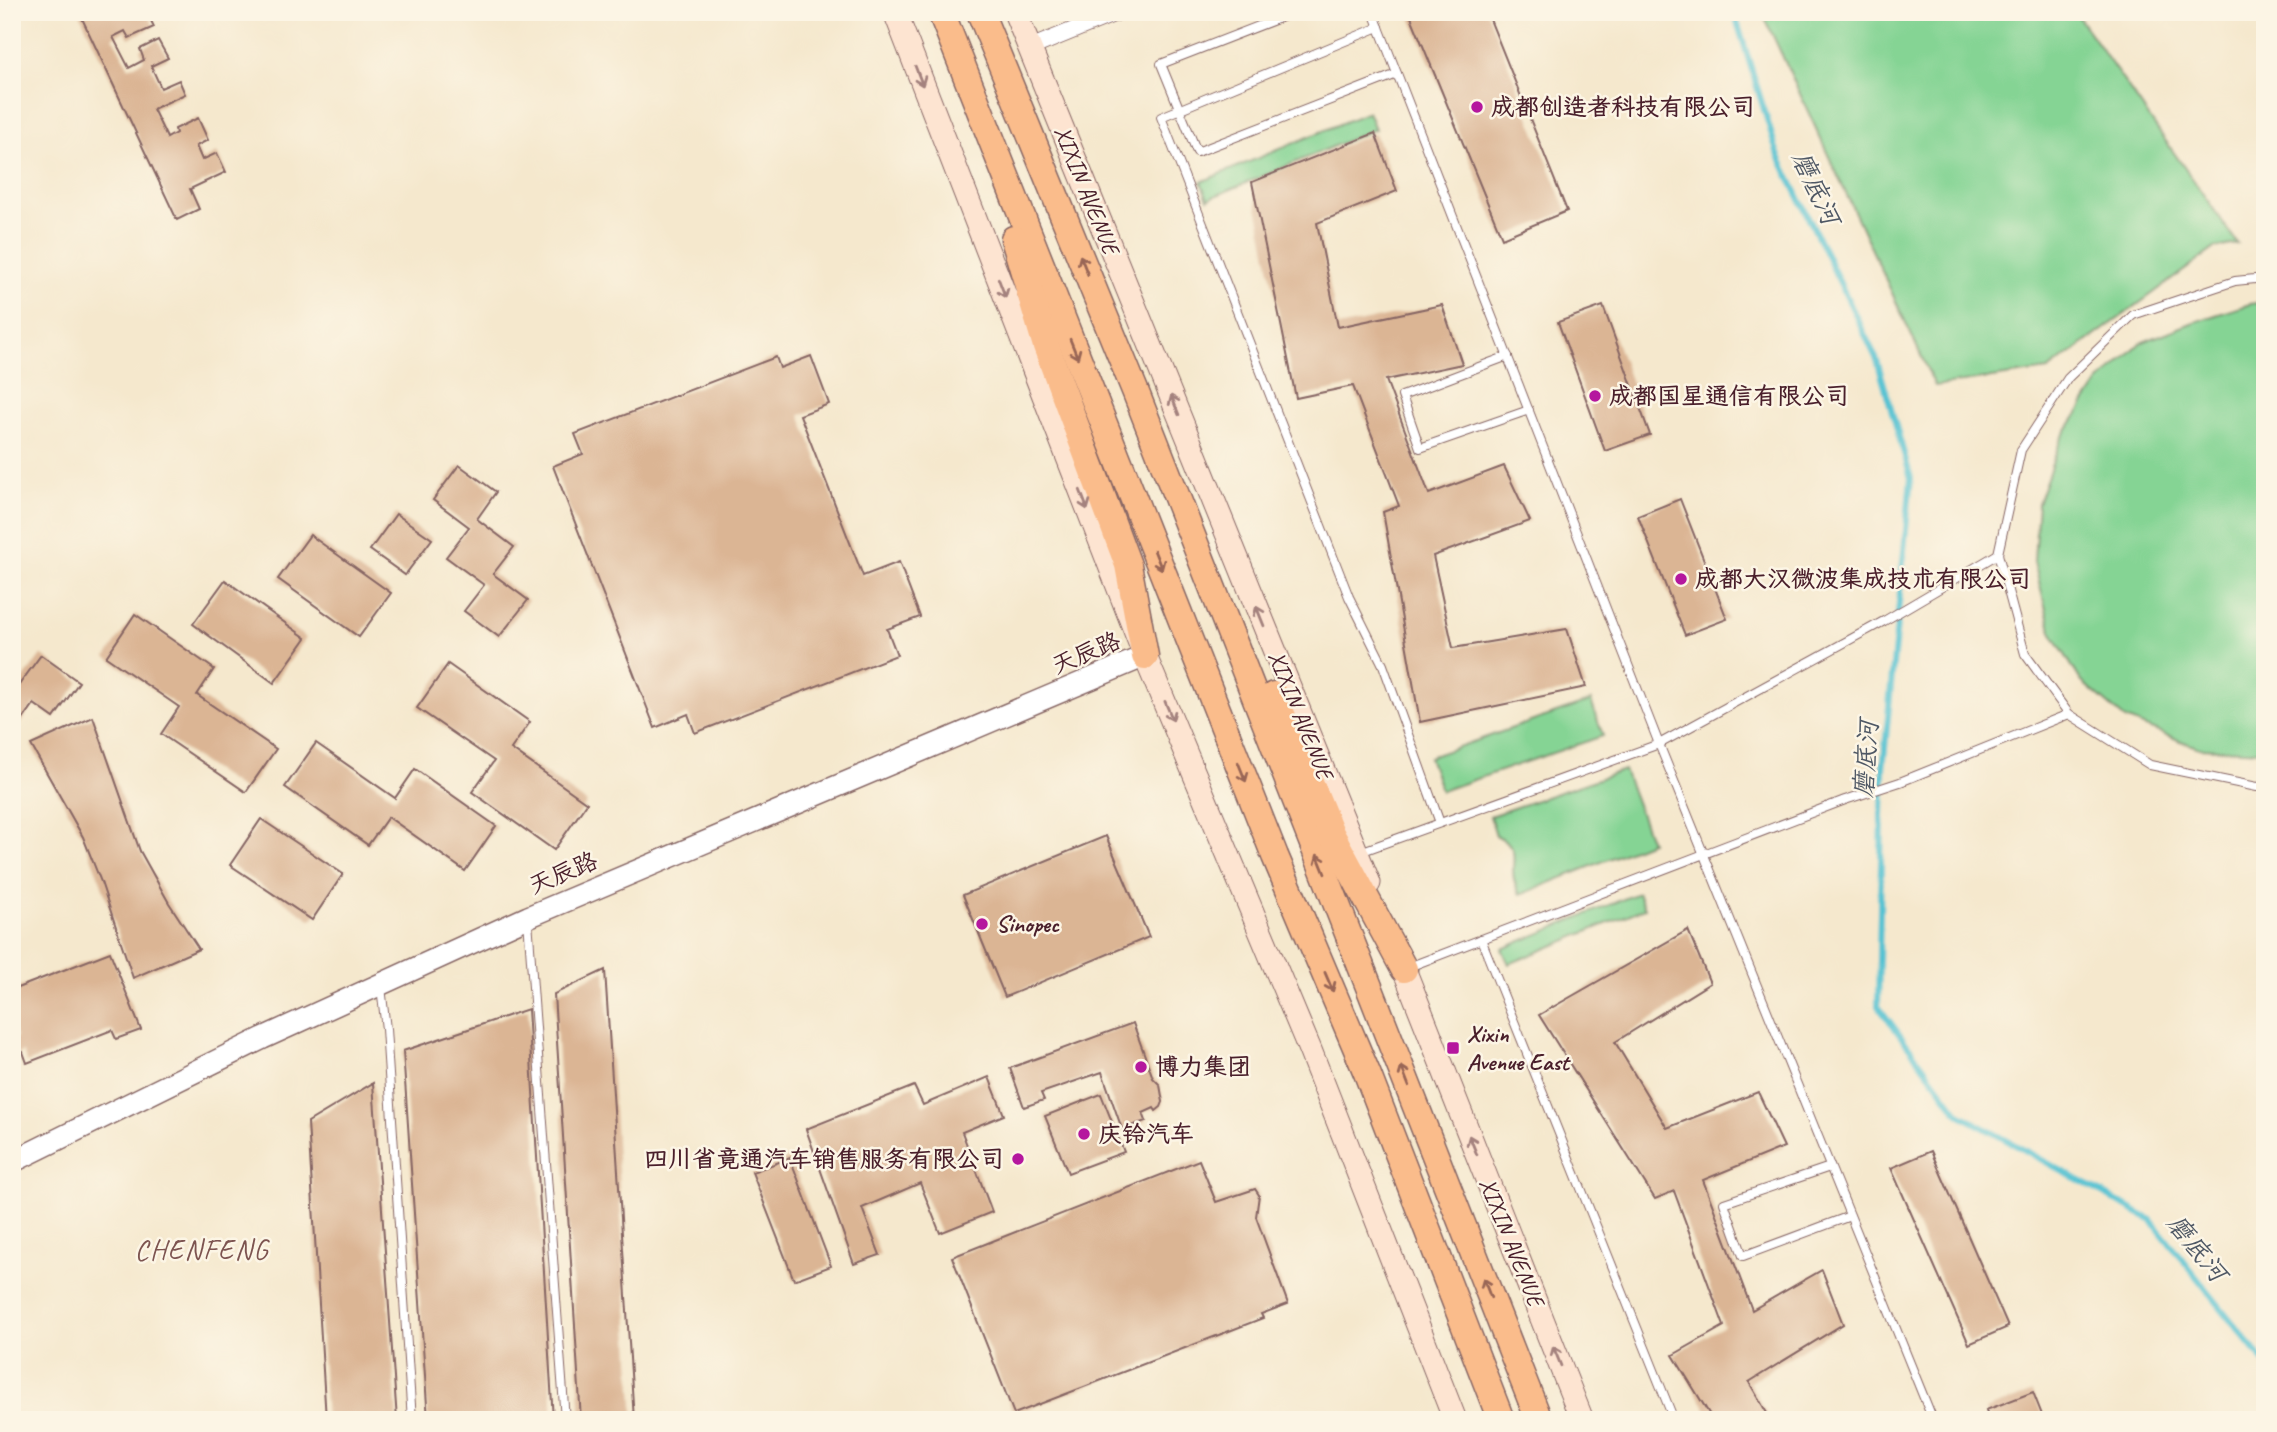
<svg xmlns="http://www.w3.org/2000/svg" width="2277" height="1432" viewBox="0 0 2277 1432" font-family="Caveat,'LXGW WenKai TC',sans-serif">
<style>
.green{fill:#85d494;stroke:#687a60;stroke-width:2}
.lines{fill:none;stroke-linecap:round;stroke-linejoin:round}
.stream{stroke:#57c2d2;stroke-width:6}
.building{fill:#dbb594}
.service-casing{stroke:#866564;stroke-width:10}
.minor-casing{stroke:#866564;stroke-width:18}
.tertiary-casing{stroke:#866564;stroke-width:24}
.secondary-casing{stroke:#866564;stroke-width:25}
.trunk-casing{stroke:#866564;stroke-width:29}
.service{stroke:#fff;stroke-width:8}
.minor{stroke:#fff;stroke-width:16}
.tertiary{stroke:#fff;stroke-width:21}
.secondary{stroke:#fde4d1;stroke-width:23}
.trunk{stroke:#fabc8b;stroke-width:26}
.oneway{stroke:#a4827e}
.oneway2{stroke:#996656}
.poi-dot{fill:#b5179e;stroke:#fcf5e5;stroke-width:2.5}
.labels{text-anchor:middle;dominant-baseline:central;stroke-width:5;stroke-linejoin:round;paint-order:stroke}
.poi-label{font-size:24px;font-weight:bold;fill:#4a1f2b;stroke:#fcf5e5;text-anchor:start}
.street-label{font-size:24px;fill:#4a1f2b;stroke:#fcf5e5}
.water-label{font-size:26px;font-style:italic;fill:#4f5865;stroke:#fcf5e5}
.quarter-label{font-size:28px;letter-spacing:2px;fill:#7d5450;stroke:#fcf5e5}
</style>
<rect width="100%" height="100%" fill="#fcf5e5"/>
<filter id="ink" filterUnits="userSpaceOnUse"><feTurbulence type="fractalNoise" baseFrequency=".0143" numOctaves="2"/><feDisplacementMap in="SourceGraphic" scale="14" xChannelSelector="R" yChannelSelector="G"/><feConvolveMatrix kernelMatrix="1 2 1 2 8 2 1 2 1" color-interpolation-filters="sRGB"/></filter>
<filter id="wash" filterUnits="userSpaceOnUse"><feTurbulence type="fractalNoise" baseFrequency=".00686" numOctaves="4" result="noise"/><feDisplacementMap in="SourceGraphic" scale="28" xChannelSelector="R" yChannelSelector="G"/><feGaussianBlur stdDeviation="1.57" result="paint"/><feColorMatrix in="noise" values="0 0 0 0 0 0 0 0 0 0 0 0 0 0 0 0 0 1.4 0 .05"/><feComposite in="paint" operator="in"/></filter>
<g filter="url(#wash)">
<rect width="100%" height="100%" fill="#f5e8cd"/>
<!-- green -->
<g class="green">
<polygon points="1762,12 2075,12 2238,244 2215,248 2048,370 1935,386"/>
<polygon points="1368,112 1375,129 1208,199 1201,182"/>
<polygon points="2265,302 2265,751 2199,748 2125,719 2081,681 2052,633 2034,562 2038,503 2061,439 2099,382 2140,343 2194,322 2250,304"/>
<polygon points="1591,701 1603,736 1441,791 1429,757"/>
<path d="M 1624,770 L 1651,842 L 1520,895 C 1518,890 1515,884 1514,879 C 1510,858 1523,849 1496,835 L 1490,816 Z"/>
<polygon points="1638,893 1645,908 1509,964 1502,949"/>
</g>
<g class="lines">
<!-- stream -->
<polyline class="stream" points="1734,12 1777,152 1877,360 1911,478 1883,769 1878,1006 1959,1114 2151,1220 2265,1363"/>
</g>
<g id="blocks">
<!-- building -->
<g class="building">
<polygon points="79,12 147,12 154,27 129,38 125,31 113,37 129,68 144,60 140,49 158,40 168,58 151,66 161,88 179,80 185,94 153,109 167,138 176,133 175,129 198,118 208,140 196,146 202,160 217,153 226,172 190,189 199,209 177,220"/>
<polygon points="1409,12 1487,12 1567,211 1502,238"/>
<polygon points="1375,133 1397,191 1317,223 1338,327 1442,305 1462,364 1386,380 1429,494 1504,466 1530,521 1433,556 1453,648 1567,629 1586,687 1420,722 1383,512 1399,506 1353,386 1296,398 1252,182"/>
<polygon points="1603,306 1650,435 1605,451 1558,322"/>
<polygon points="811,356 829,404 800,415 863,576 899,562 920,617 887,629 897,655 695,733 688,714 655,728 553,466 583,454 575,434 776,357 780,368"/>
<polygon points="459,465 496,492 477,519 514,547 493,574 528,600 499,637 464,611 484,585 446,557 469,527 433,500"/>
<polygon points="1680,499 1727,619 1685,635 1638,516"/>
<polygon points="396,514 432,539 405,575 370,550"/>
<polygon points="310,535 391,593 359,637 278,579"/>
<polygon points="225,580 306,638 274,683 193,624"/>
<polygon points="135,614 214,669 197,695 276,749 246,792 161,734 179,707 106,657"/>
<polygon points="41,655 79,682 54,718 34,704 12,735 12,687 16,689"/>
<polygon points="448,664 530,722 511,749 587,803 554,850 472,792 494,761 417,708"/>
<polygon points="93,717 140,851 169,903 199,949 133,978 101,882 83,837 31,745"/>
<polygon points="316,743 395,798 415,769 496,826 465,871 388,817 368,845 285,787"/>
<polygon points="261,819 343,874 312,920 230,865"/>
<polygon points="1106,836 1149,937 1005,997 963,895"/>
<polygon points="1688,930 1710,983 1615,1042 1667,1128 1758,1092 1784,1147 1703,1180 1752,1310 1822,1270 1843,1324 1749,1382 1771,1420 1713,1420 1673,1355 1724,1326 1674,1191 1655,1199 1539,1015"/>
<polygon points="110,952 141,1030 116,1039 112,1030 27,1063 23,1052 12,1056 12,1039 17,1037 12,1025 12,990"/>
<polygon points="605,970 634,1420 581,1420 554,994"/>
<polygon points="528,1009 553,1420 428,1420 403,1051"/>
<polygon points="1133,1023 1153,1078 1160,1085 1163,1102 1161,1107 1156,1111 1154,1108 1143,1113 1146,1121 1122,1129 1102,1072 1041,1093 1044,1100 1024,1107 1010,1068"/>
<polygon points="989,1077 1004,1115 962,1132 992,1212 940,1233 920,1183 862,1208 880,1255 854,1264 806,1129 914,1086 923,1105"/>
<polygon points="373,1083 397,1420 326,1420 308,1122"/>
<polygon points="1101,1094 1124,1152 1068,1173 1045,1116"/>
<polygon points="1931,1151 2008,1327 1969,1344 1891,1168"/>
<polygon points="790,1158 831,1266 794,1280 752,1172"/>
<polygon points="1199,1160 1216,1202 1255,1189 1259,1195 1256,1217 1288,1304 1261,1314 1263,1318 1014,1414 952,1257"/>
<polygon points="2033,1392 2044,1420 1990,1420 1986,1410"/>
</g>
</g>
</g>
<g filter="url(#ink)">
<use href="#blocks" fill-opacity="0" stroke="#866564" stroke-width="2"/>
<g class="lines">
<defs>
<g id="service">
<polyline points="1295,12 1161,64 1197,152 1397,74"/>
<polyline points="1373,12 1659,744 1933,1420"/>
<polyline points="1379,27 1161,117 1349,597 1383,665 1440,823"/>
<polyline points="2265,278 2235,281 2133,315 2068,378 2021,450 1998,554 2025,654 2069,714 2150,765 2257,787 2265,786"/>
<polyline points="1508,356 1402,396 1420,448 1529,410"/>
<polyline points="1360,852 1659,744 1884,621 1998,554"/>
<polyline points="528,920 565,1420"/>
<polyline points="1481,939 1674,1420"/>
<polyline points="1406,968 1845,800 1900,782 2069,714"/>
<polyline points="381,987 386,1029 412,1420"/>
<polyline points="1830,1167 1724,1203 1743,1256 1850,1216"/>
</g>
<polyline id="minor" points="1030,48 1118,12"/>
<polyline id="tertiary" points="12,1162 263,1038 528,917 1145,656"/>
<g id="secondary">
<polyline points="895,12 1145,656 1310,1050 1455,1420"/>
<polyline points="1015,12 1369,883"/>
<polyline points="1398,954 1582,1420"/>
</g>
<g id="trunk">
<polyline points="941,12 1275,856 1367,1073 1501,1420"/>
<polyline points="980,12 1136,393 1539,1420"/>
<polyline points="1014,239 1046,346 1128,565 1145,656"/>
<polyline points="1274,695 1332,835 1404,969"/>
</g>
</defs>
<!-- service casing -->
<use href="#service" class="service-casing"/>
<!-- minor casing -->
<use href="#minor" class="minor-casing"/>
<!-- tertiary casing -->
<use href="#tertiary" class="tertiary-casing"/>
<!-- secondary casing -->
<use href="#secondary" class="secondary-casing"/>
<!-- trunk casing -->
<use href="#trunk" class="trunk-casing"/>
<!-- service -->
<use href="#service" class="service"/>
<!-- minor -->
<use href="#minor" class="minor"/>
<!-- tertiary -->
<use href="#tertiary" class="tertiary"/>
<!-- secondary -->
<use href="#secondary" class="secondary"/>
<!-- trunk -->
<use href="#trunk" class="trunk"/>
</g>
<!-- one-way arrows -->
<defs><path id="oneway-shaft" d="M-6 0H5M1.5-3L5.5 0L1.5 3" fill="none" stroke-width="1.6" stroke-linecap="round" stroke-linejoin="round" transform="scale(1.75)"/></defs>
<g class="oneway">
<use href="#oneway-shaft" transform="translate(919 76) rotate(69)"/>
<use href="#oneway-shaft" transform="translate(1002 288) rotate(69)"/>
<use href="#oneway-shaft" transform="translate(1175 405) rotate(-112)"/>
<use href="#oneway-shaft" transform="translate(1084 500) rotate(69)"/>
<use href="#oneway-shaft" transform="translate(1260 616) rotate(-112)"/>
<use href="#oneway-shaft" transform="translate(1169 711) rotate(67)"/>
<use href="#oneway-shaft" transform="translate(1473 1145) rotate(-112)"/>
<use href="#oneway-shaft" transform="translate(1557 1356) rotate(-112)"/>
</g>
<g class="oneway2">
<use href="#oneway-shaft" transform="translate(1084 265) rotate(-112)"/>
<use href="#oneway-shaft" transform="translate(1074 349) rotate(68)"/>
<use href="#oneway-shaft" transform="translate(1158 560) rotate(68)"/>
<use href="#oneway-shaft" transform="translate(1242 772) rotate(68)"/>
<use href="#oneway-shaft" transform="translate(1321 864) rotate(-112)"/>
<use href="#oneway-shaft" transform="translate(1329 982) rotate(67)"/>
<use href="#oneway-shaft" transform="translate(1405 1076) rotate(-111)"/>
<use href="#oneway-shaft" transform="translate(1487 1288) rotate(-111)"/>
</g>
</g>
<!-- markers -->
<g class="poi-dot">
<circle cx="1477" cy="107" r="7"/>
<circle cx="1595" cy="396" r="7"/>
<circle cx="1681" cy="579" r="7"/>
<circle cx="982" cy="924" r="7"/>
<rect x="1446" y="1041" width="14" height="14" rx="3.5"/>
<circle cx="1141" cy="1067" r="7"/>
<circle cx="1084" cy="1134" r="7"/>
<circle cx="1018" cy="1159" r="7"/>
</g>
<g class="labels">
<!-- poi labels -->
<g class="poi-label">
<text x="1491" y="107">成都创造者科技有限公司</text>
<text x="1609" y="396">成都国星通信有限公司</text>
<text x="1695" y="579">成都大汉微波集成技术有限公司</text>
<text x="996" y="924">Sinopec</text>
<text x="1467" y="1034">Xixin<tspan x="1467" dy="28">Avenue East</tspan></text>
<text x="1155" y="1067">博力集团</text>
<text x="1098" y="1134">庆铃汽车</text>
<text x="1004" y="1159" text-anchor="end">四川省竟通汽车销售服务有限公司</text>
</g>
<!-- street labels -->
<g class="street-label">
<text transform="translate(1087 190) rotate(68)">XIXIN AVENUE</text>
<text transform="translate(1086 653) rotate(-23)">天辰路</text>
<text transform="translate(1301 715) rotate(68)">XIXIN AVENUE</text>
<text transform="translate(563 873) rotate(-23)">天辰路</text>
<text transform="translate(1512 1242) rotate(68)">XIXIN AVENUE</text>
</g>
<!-- water labels -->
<g class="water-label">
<text transform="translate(1816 188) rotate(65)">磨底河</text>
<text transform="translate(1866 759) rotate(-86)">磨底河</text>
<text transform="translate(2197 1248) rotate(51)">磨底河</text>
</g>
<!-- quarter labels -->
<g class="quarter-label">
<text x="202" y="1249">CHENFENG</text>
</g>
</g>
<!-- margin -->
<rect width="2277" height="1432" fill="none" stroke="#fcf5e5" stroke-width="42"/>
</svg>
